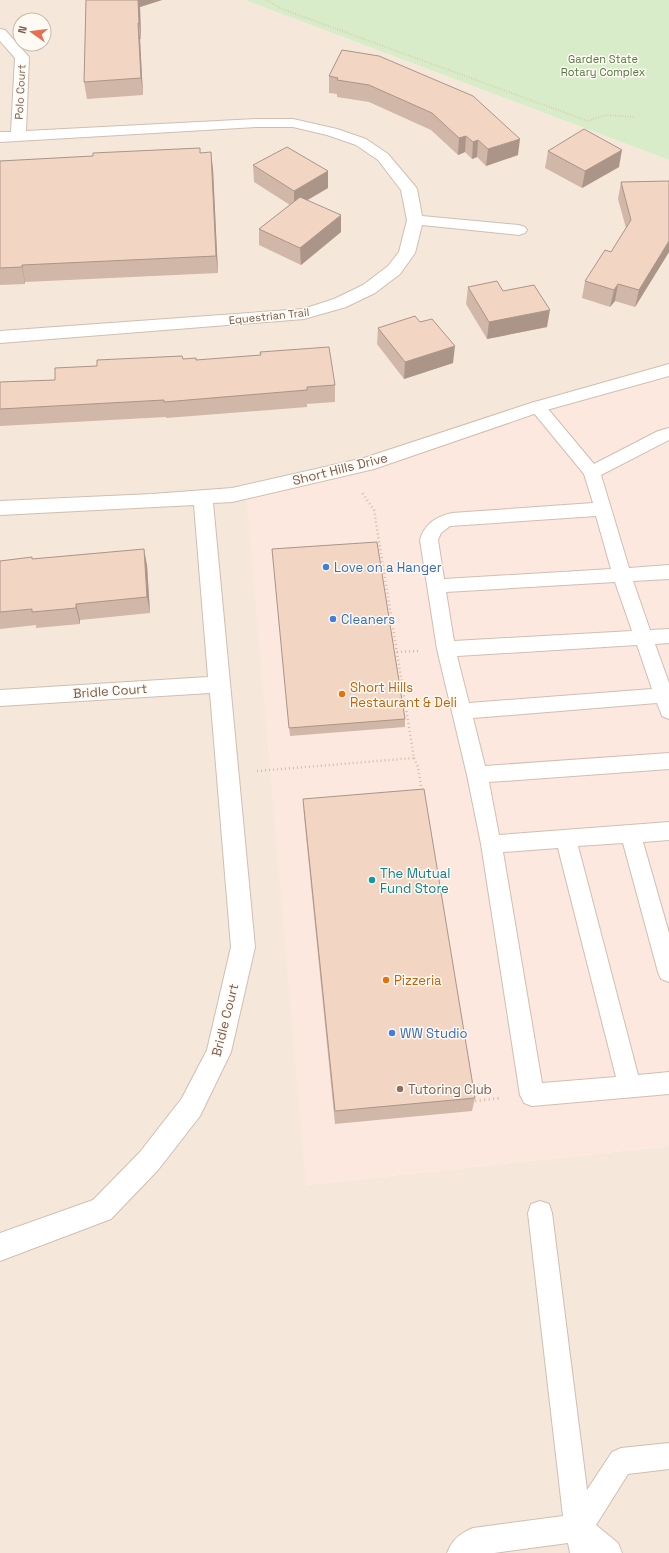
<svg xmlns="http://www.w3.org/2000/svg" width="669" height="1553" viewBox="0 0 669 1553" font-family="'Space Grotesk',sans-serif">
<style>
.residential{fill:#f5e8da;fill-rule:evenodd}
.commercial{fill:#fde8e0}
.green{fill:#d8ecc9}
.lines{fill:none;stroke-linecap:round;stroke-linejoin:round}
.lane-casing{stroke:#d1beb0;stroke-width:2}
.street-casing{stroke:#d1beb0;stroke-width:2}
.path-far2{stroke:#d9b8a5;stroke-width:2;stroke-dasharray:0.5 2;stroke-linecap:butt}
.path-far1{stroke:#d9b8a5;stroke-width:2.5;stroke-dasharray:1 3;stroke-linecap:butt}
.path{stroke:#d9b8a5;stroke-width:3;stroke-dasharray:1 3.5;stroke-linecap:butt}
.lane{fill:#fff;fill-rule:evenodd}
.street{fill:#fff;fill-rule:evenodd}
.wall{fill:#d1b7a8}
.shaded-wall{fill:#aa9588}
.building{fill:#f3d5c3;stroke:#aa9588}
.shop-dot{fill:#3f7fe0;stroke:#fffaf3;stroke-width:1.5}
.food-dot{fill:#e8710a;stroke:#fffaf3;stroke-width:1.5}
.culture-dot{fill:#0f9aa8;stroke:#fffaf3;stroke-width:1.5}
.education-dot{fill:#8d6e63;stroke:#fffaf3;stroke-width:1.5}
.labels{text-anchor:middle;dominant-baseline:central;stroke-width:3;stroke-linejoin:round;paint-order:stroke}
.far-park-label{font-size:11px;fill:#537a41;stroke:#fffaf3}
.far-street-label{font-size:11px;fill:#7a5c4d;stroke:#fffaf3}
.street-label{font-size:13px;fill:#7a5c4d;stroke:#fffaf3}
.shop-label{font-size:13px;fill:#366cbe;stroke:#fffaf3;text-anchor:start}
.food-label{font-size:13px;fill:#c56008;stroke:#fffaf3;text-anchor:start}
.culture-label{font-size:13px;fill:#0d838f;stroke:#fffaf3;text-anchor:start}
.education-label{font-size:13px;fill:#785e54;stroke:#fffaf3;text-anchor:start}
</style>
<rect width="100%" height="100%" fill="#fdf6ec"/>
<!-- residential -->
<path class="residential" d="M 0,0 L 245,0 L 669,160 L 669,370 L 306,1185 L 669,1146 L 669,1553 L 0,1553 ZM 20,20 L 44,20 L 44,44 L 20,44 Z"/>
<!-- commercial -->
<polygon class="commercial" points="669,370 669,1146 306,1185 246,491 367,464"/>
<!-- green -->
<polygon class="green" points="245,0 669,0 669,160"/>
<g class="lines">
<defs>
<g id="lane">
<path d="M 537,402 L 543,403 L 594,464 L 658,431 L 669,428 L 669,440 L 601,475 L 629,568 L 669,565 L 669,579 L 633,581 L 650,630 L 669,629 L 669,643 L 655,644 L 669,683 L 669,719 L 662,716 L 657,703 L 473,718 L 485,766 L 669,753 L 669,769 L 489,782 L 499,835 L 669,822 L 669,840 L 643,842 L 669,933 L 669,982 L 661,979 L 658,972 L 623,843 L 578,846 L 638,1075 L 669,1072 L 669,1094 L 532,1106 L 524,1103 L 520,1095 L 481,844 L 467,775 L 437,649 L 420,540 C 425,523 436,517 452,513 L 593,503 L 584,474 L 529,407 L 531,403 ZM 596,516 L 611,569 L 444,579 L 438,540 L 441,533 L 450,526 ZM 615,582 L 632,631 L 454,641 L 446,592 ZM 637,645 L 652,689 L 469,703 L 457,656 ZM 558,848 L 616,1077 L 542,1083 L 503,852 Z"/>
<path d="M 540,1201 L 549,1204 L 552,1213 L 587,1490 L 612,1452 L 621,1448 L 669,1443 L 669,1469 L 628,1474 L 596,1525 L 618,1543 L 622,1553 L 570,1553 L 568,1543 L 494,1553 L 447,1553 C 452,1540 460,1533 473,1528 L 563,1516 L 528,1213 L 531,1204 Z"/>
</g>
<g id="street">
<polygon points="0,29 5,30 29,57 26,131 256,119 293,119 337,129 366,139 388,154 415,186 417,189 422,216 519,225 525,227 527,230 525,233 519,235 422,225 415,253 400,274 375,293 346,307 304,319 0,343 0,331 303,309 334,299 363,285 388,266 399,252 407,220 401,190 378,160 356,145 327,135 293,127 256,127 0,142 0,132 11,132 15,58 0,41"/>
<polygon points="669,364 669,376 543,411 374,469 232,502 213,503 255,947 231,1052 200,1116 158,1170 111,1219 0,1261 0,1233 93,1200 140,1152 182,1098 207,1050 231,947 210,693 0,706 0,690 208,677 194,505 0,515 0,501 152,494 232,488 364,458 531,403"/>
</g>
</defs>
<!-- lane casing -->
<use href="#lane" class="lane-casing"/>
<!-- street casing -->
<use href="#street" class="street-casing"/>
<!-- path-far2 -->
<polyline class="path-far2" points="266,0 282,9 588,121 605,115 635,117"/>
<!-- path-far1 -->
<g class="path-far1">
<polyline points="397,652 418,651"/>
<polyline points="414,758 418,767 422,792"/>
<polyline points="257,771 414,758 374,510 361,491"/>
</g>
<!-- path -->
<polyline class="path" points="472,1099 473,1101 502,1098"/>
<!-- lane -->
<use href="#lane" class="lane"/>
<!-- street -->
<use href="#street" class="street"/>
</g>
<!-- wall -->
<g class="wall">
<polygon points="86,0 162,0 140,7 141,39 140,39 143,95 87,99 84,82"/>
<polygon points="342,50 518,155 486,166 477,157 472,159 465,152 458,155 431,130 369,102 337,97 337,94 329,93 329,76"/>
<polygon points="548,151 619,167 582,188 545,168"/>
<polygon points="200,153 213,169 218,273 25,282 25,284 0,285 0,161"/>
<polygon points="253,165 328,188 307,200 341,232 301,265 259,245 259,229 290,205 254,182"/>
<polygon points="669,181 669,252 635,307 615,301 610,307 582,298 585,281 611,252 626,228 618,199 621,182"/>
<polygon points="468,287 503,291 547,327 487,339 466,304"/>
<polygon points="378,328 453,363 404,379 377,344"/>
<polygon points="183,359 196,360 335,385 335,402 307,404 307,407 166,418 166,417 0,426 0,382 55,380 97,366"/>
<polygon points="272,549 405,719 405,727 290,736"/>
<polygon points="33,559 147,565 150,613 80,620 80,624 36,628 36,625 0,629 0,561"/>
<polygon points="303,799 475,1098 472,1111 335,1124 304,816"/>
</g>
<!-- shaded-wall -->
<g class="shaded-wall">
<polygon points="138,0 162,0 140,7 141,39 139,23"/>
<polygon points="138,23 140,39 143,95 141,78"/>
<polygon points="466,136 465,152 458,155 459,138"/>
<polygon points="520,139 518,155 486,166 488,149"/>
<polygon points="478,140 477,157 472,159 473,142"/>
<polygon points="622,150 619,167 582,188 585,171"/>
<polygon points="211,152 213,169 218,273 216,256"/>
<polygon points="328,171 328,188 294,208 294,191"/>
<polygon points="341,215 341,232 301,265 300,248"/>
<polygon points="669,241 669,252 635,307 639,290"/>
<polygon points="22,265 25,282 25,284 22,267"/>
<polygon points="618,284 615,301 610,307 614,290"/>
<polygon points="550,310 547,327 487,339 489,322"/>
<polygon points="455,346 453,363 404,379 405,362"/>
<polygon points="144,549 147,565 150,613 147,597"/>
<polygon points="76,604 80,620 80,624 76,608"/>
</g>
<!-- building -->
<g class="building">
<polygon points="86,0 138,0 139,23 138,23 141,78 84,82"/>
<polygon points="342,50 379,56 473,96 520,139 488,149 478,140 473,142 466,136 459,138 432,113 369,85 337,80 338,78 329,76"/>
<polygon points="584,129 622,150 585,171 548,151"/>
<polygon points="287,147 328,171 294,191 253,165"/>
<polygon points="200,148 200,153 211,152 216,256 22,265 22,267 0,268 0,161 93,156 93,153"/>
<polygon points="669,181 669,241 639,290 618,284 614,290 585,281 605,250 611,252 631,220 621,182"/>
<polygon points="300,197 341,215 300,248 259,229"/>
<polygon points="497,281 503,291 534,285 550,310 489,322 468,287"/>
<polygon points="415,316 420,322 432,319 455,346 405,362 378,328"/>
<polygon points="329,347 335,385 307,387 307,390 164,402 164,400 0,409 0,382 55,380 55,368 97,366 97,360 182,356 183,359 196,358 196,360 261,355 260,352"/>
<polygon points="377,542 405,719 289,728 272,549"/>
<polygon points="144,549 147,597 76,604 76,608 32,612 32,609 0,612 0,561 32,557 32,559"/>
<polygon points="424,789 475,1098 335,1111 303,799"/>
</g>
<!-- markers -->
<g class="shop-dot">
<circle cx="326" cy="567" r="4"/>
<circle cx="333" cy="619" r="4"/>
<circle cx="392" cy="1033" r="4"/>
</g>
<g class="food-dot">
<circle cx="342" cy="694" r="4"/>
<circle cx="386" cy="980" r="4"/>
</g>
<circle class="culture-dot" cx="372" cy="880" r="4"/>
<circle class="education-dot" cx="400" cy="1089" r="4"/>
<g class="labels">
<!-- far-park labels -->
<g class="far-park-label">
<text x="603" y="59">Garden State<tspan x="603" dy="13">Rotary Complex</tspan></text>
</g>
<!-- far-street labels -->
<g class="far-street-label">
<text transform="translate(20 92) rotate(-87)">Polo Court</text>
<text transform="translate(269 316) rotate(-6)">Equestrian Trail</text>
</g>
<!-- street labels -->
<g class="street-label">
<text transform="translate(340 469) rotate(-14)">Short Hills Drive</text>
<text transform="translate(110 691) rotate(-4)">Bridle Court</text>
<text transform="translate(225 1020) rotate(-76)">Bridle Court</text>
</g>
<!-- shop labels -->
<g class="shop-label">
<text x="334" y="567">Love on a Hanger</text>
<text x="341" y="619">Cleaners</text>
<text x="400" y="1033">WW Studio</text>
</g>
<!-- food labels -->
<g class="food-label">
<text x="350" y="687">Short Hills<tspan x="350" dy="15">Restaurant &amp; Deli</tspan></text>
<text x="394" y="980">Pizzeria</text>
</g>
<!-- culture labels -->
<g class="culture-label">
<text x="380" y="873">The Mutual<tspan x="380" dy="15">Fund Store</tspan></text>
</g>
<!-- education labels -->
<g class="education-label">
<text x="408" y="1089">Tutoring Club</text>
</g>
</g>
<!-- north arrow -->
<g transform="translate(32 32) rotate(284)"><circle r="19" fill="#fffaf3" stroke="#cabbb1"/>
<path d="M0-3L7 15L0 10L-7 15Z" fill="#e76f51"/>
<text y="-6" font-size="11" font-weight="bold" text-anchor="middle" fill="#7a5c4d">N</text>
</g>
</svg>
